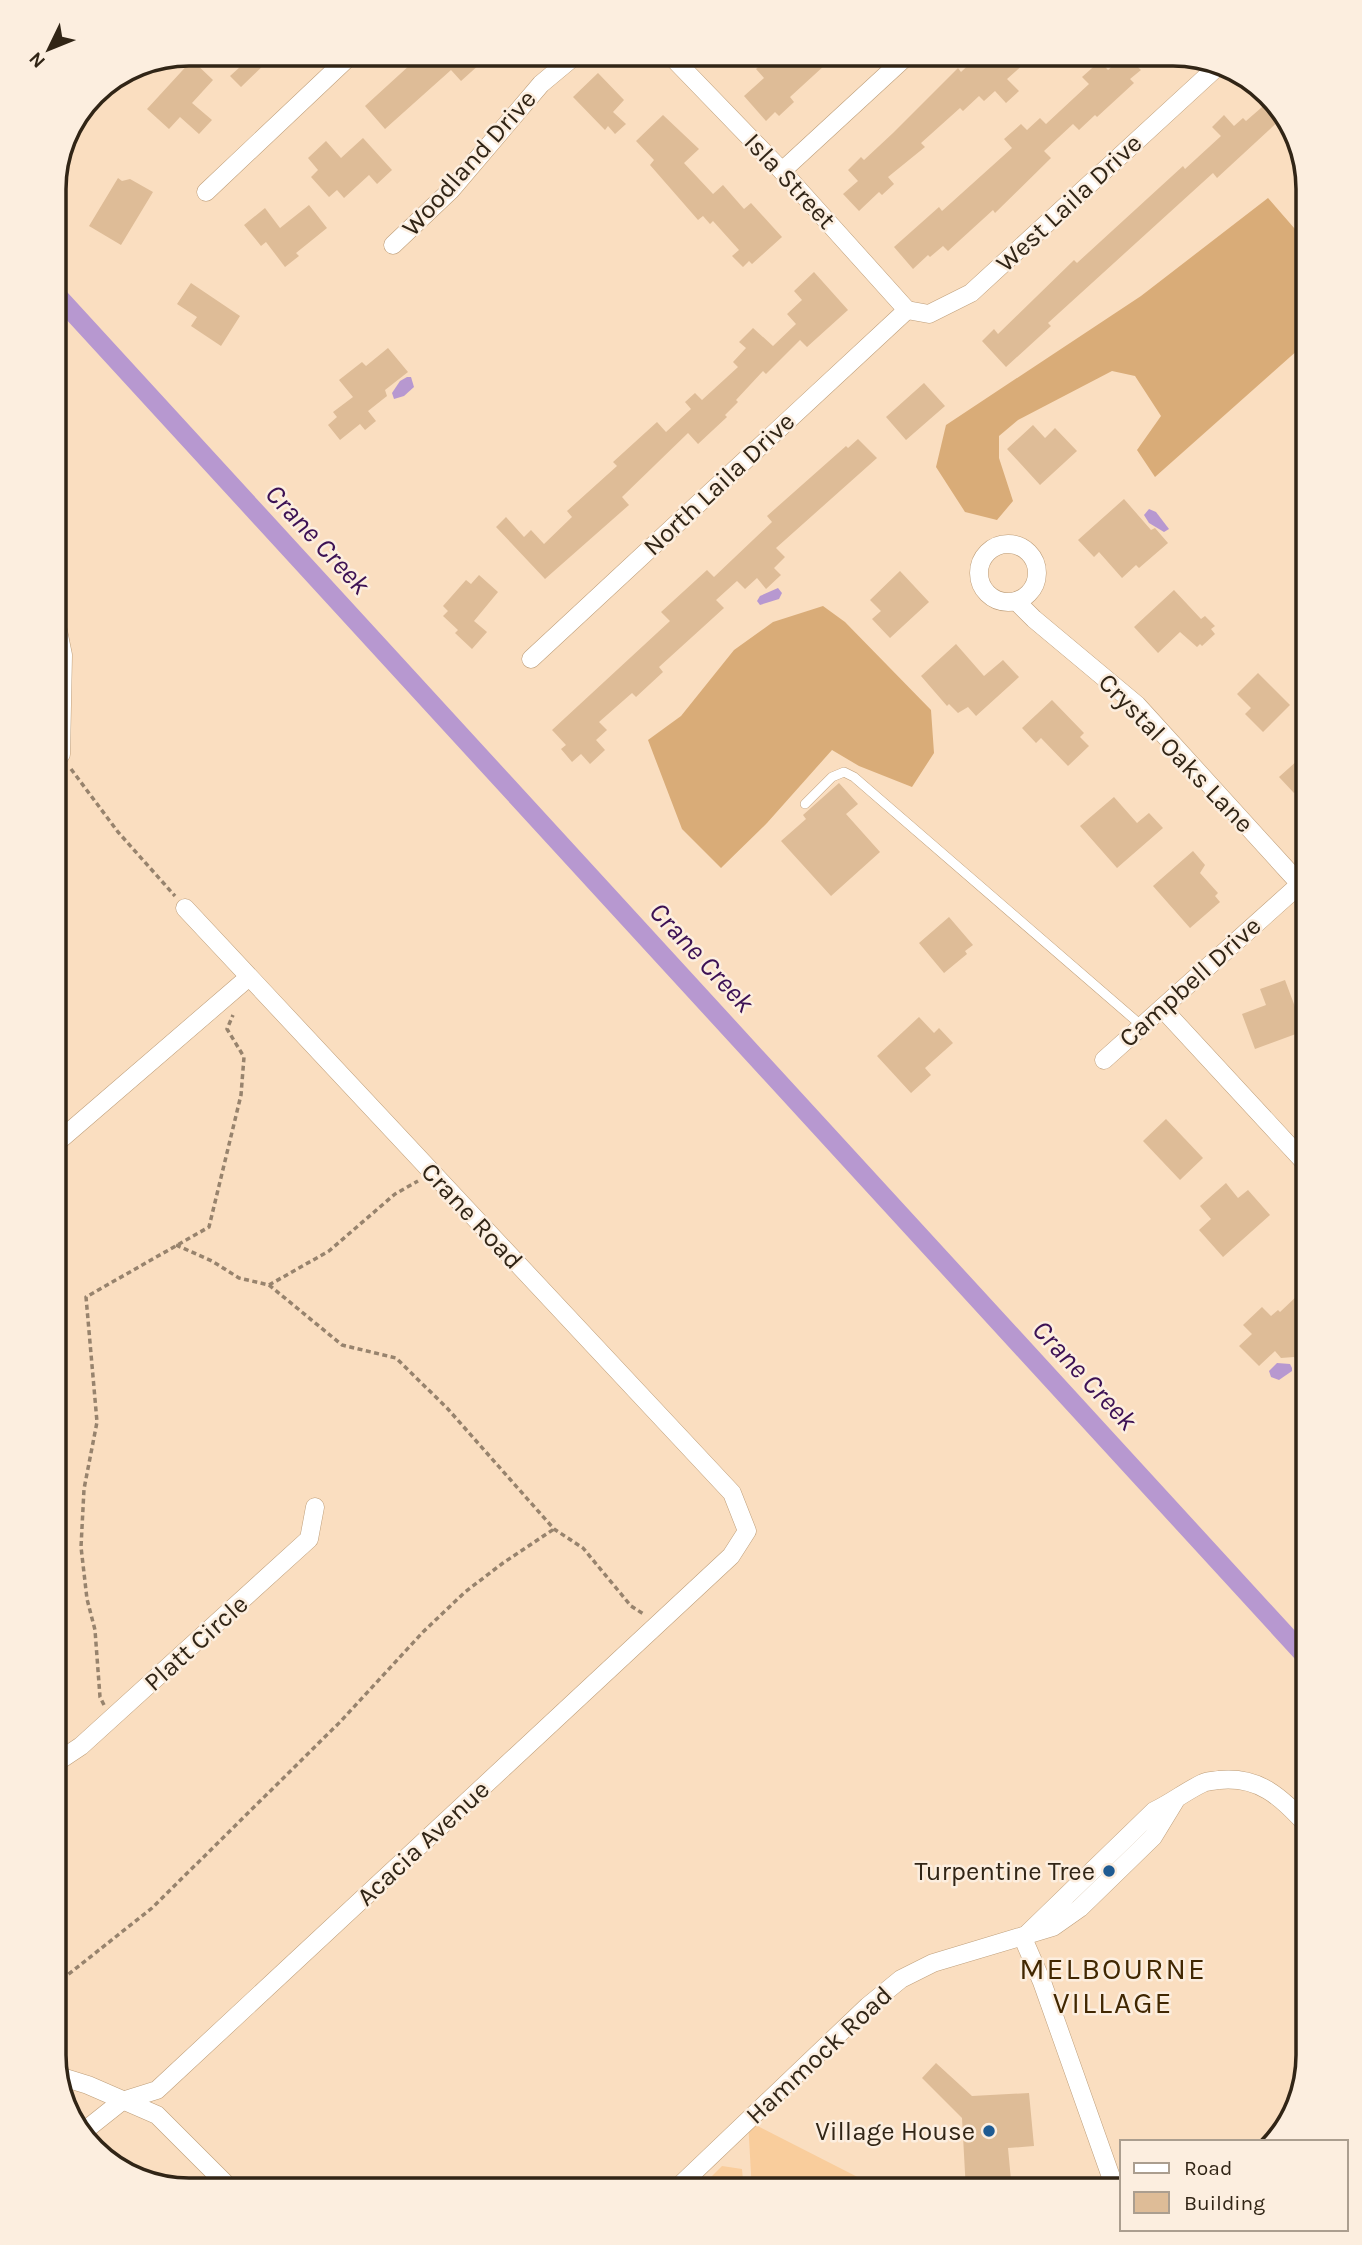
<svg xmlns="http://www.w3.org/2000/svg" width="1362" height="2245" viewBox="0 0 1362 2245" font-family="Karla,sans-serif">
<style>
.green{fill:#f9cd9c}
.forest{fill:#d9ac78}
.water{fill:#b798d0}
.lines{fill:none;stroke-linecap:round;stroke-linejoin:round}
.canal{stroke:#b798d0;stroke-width:19}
.building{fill:#debc97}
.service-casing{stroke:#be9e79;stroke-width:10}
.minor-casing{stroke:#be9e79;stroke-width:19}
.path{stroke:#97836d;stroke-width:3.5;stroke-dasharray:5 3.5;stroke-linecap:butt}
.service{stroke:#fff;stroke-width:9}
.minor{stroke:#fff;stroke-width:18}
.poi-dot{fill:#1f5b92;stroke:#fceedf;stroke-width:2.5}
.labels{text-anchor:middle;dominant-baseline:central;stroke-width:5;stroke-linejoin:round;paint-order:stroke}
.street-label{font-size:26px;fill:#312516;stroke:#fceedf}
.poi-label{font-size:26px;fill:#312516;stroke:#fceedf;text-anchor:end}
.water-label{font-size:28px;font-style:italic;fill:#3c1154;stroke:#fceedf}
.quarter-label{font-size:30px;letter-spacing:2px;fill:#412701;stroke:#fceedf}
.rim{fill:none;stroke:#312516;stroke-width:3.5}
</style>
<rect width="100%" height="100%" fill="#fadec0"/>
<!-- green -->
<g class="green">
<polygon points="748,2121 885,2191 752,2191"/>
<polygon points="722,2166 742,2169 744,2191 697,2191"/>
</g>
<!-- forest -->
<g class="forest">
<polygon points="1268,198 1308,244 1308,341 1155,477 1137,450 1161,416 1135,376 1112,371 1018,420 999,436 999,458 1013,501 997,520 965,512 936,467 946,425 1141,296"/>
<polygon points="823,606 845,622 931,710 934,753 912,787 859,766 832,750 767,823 721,868 682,829 648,740 681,716 734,650 773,622"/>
</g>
<!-- water -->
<g class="water">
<polygon points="407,377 411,377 414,387 404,396 394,399 392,393 400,381"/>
<polygon points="1149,509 1156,512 1169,529 1164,532 1149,523 1144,515"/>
<polygon points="778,588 782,593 779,599 760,605 757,601 760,596"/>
<polygon points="1277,1363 1290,1364 1292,1368 1292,1371 1279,1380 1271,1377 1269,1371"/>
</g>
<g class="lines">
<!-- canal -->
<polyline class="canal" points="55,293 1308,1659"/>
</g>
<!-- building -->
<g class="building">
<polygon points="229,54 275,54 241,87 230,76 241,66"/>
<polygon points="422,54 491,54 461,81 451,70 385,129 365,106"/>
<polygon points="782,54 837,54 790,97 794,102 779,116 775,112 766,121 744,96 764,78 756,69 770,56 774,61"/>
<polygon points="979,55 1034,55 1007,79 1019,91 1006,103 995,91 984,101 979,96 963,111 960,108 921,143 925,147 888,177 894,184 882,195 879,192 859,211 843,194 858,181 848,170 861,157 864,160 893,133 958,68 961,72"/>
<polygon points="1125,55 1141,70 1130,79 1134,83 1097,117 1095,115 1079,130 1073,124 1044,151 1051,158 995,213 993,210 948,251 943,246 930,257 928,255 913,269 894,247 939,207 942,211 1012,148 1004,139 1021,124 1027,130 1040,118 1046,124 1089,84 1082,77 1100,61 1108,70"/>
<polygon points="192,60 213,80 192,103 212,120 199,134 180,117 169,129 147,109"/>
<polygon points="598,73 624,100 613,112 626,124 615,134 608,126 605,130 573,97"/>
<polygon points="1269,101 1283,117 1217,178 1213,173 1048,323 1051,326 1006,367 982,341 994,329 998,334 1074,260 1077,263 1183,166 1185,169 1221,136 1212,127 1224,115 1234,126 1243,118 1246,121"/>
<polygon points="663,115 699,149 684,163 713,194 723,185 744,209 751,203 782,237 752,264 749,261 743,267 732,256 739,250 713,221 710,224 703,216 698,220 650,165 654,160 636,141"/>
<polygon points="363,138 392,170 377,184 369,175 344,198 337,190 329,197 311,177 318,170 308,158 326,141 341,158"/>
<polygon points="118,178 122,181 130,179 153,192 121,245 89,226"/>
<polygon points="309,205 327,228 296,253 299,256 285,267 266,242 261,246 244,225 265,208 280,228"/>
<polygon points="814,272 848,310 807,347 800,340 766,374 763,371 736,400 738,402 725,415 727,417 698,444 688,433 622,497 629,505 545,579 496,527 506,517 524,537 531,530 544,544 572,517 567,511 617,466 613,462 657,422 666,432 691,409 685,402 695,393 702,400 738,367 733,362 746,348 739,342 753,328 773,346 796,324 787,314 802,300 794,291"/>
<polygon points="191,283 240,316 221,346 191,326 197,317 177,304"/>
<polygon points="388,348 408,372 385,390 387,396 368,411 376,421 365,430 360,424 340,440 328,425 337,417 333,412 353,397 339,380 362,362 366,366"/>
<polygon points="924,383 945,406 906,440 886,417"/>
<polygon points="1033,425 1045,438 1055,428 1077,451 1040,485 1007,449"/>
<polygon points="858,439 877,458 776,548 785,557 774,568 781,575 766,589 757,578 745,589 737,581 716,600 724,608 659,667 663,672 636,697 632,693 599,722 607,730 596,740 605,750 590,764 581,754 572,762 561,749 566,745 552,730 670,621 661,612 707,570 714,577 772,522 767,516 846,446 848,448"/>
<polygon points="1124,499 1151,530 1155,528 1168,543 1139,568 1136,565 1122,578 1099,552 1094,557 1078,540"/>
<polygon points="900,571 929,602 890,638 872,619 881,611 870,600"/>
<polygon points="479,575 498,592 474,621 487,632 472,649 455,633 458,630 443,616 448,611 443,606 466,580 471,584"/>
<polygon points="1174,590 1201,619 1205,616 1215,626 1211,629 1215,634 1202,646 1200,644 1197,647 1180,632 1158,653 1134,627"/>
<polygon points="956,644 984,676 1003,660 1019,677 976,716 968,707 958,713 949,704 947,706 921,676"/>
<polygon points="1258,673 1290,705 1263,732 1245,714 1251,708 1237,694"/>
<polygon points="1052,700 1084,733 1080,737 1089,746 1068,766 1041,738 1036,743 1022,728"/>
<polygon points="1308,751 1308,801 1297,790 1294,793 1279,777"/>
<polygon points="839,783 858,804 846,814 880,852 831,896 781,841 806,819 803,815"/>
<polygon points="1114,797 1137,823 1149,813 1163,828 1117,868 1080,826"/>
<polygon points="1193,851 1205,865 1200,873 1218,893 1215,896 1220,902 1190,928 1153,886"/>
<polygon points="949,917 973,945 965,951 967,954 944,973 919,943"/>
<polygon points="1285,980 1304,1031 1255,1049 1242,1014 1266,1005 1260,989"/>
<polygon points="919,1017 934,1033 939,1028 953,1043 925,1068 931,1075 911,1093 877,1056"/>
<polygon points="1166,1119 1203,1158 1180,1180 1143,1141"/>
<polygon points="1226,1183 1238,1198 1248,1190 1270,1215 1223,1257 1199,1230 1211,1219 1200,1206"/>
<polygon points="1298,1295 1308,1305 1308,1372 1294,1357 1281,1358 1275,1351 1259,1366 1239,1346 1252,1334 1243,1325 1262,1307 1271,1316 1278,1310 1280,1312"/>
<polygon points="936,2063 972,2096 1029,2093 1034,2146 1008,2148 1012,2191 966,2191 962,2118 922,2078"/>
</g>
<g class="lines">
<defs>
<polyline id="service" points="805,804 832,777 844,772 854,777 1142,1026"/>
<g id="minor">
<polyline points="669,54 782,171 907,310"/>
<polyline points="782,171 909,54"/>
<polyline points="206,192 352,54"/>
<polyline points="393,245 451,190 541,84 577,54"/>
<polyline points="907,310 929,314 971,293 1217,67"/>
<circle cx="1008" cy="573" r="29"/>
<polyline points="1016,601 1034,619 1137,705 1300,884"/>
<polyline points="531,659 907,310"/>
<polyline points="54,764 61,754 63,655 54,611"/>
<polyline points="1162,1008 1308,1166"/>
<polyline points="1104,1060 1308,877"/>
<polyline points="54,1145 249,977"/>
<polyline points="54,1764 81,1746 309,1539 315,1507"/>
<path d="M 1026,1935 L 1154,1811 C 1171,1803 1186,1791 1203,1783 C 1207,1781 1213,1781 1219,1780 C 1261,1776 1281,1798 1308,1826"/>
<polyline points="1023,1938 1042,1982 1116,2191"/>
<polyline points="59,2076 88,2085 157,2115 232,2190"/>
<polyline points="83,2132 122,2101 157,2090 731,1556 747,1531 732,1493 185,908"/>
<polyline points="674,2191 868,2006 901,1979 933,1963 1053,1927 1080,1908 1153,1837 1175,1801"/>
</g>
</defs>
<!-- service casing -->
<use href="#service" class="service-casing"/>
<!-- minor casing -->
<use href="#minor" class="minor-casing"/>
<!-- path -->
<g class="path">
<polyline points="71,769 118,832 175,896"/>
<polyline points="176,1245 212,1261 239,1278 269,1285 329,1251 395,1194 418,1181"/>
<polyline points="269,1285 342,1345 396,1358 447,1408 554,1529 583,1548 631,1606 645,1615"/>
<polyline points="104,1705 100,1697 95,1630 87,1599 81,1547 84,1489 97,1422 86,1297 209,1227 241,1095 244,1057 227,1029 233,1015"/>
<polyline points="54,1983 65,1977 152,1908 340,1722 423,1632 465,1592 503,1563 554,1529"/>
<polyline points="914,2188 914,2191"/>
</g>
<!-- service -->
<use href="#service" class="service"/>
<!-- minor -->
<use href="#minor" class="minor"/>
</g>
<!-- markers -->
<g class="poi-dot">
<circle cx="1109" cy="1871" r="7"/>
<circle cx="989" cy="2131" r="7"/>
</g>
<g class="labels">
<!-- street labels -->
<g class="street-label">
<text transform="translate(469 163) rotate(-48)">Woodland Drive</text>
<text transform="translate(790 181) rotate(47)">Isla Street</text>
<text transform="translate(1069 203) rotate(-43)">West Laila Drive</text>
<text transform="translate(719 484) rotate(-43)">North Laila Drive</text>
<text transform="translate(1176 753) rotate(46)">Crystal Oaks Lane</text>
<text transform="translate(1190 982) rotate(-42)">Campbell Drive</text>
<text transform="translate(472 1216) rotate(47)">Crane Road</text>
<text transform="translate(196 1643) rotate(-42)">Platt Circle</text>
<text transform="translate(423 1843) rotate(-43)">Acacia Avenue</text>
<text transform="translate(819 2055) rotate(-43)">Hammock Road</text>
</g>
<!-- poi labels -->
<g class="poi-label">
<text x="1095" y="1871">Turpentine Tree</text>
<text x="975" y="2131">Village House</text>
</g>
<!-- water labels -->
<g class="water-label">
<text transform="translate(318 539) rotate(47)">Crane Creek</text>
<text transform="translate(702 957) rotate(47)">Crane Creek</text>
<text transform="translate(1085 1375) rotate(47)">Crane Creek</text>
</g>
<!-- quarter labels -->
<g class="quarter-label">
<text x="1113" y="1969">MELBOURNE<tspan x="1113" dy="34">VILLAGE</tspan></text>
</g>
</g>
<!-- crop -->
<path d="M0 0H1362V2245H0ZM189 66H1173A123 123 0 0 1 1296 189V2055A123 123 0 0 1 1173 2178H189A123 123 0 0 1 66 2055V189A123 123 0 0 1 189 66Z" fill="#fceedf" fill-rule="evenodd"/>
<path class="rim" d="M189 66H1173A123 123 0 0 1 1296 189V2055A123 123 0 0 1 1173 2178H189A123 123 0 0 1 66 2055V189A123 123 0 0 1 189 66Z"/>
<!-- legend -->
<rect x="1120" y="2140" width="228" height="91" fill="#fceedf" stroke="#ab9e8f" stroke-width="2"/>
<rect x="1134" y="2163" width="35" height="10" fill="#ffffff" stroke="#ab9e8f" stroke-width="2"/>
<text x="1184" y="2175" font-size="21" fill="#312516">Road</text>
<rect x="1134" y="2192" width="35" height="21" fill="#debc97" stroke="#ab9e8f" stroke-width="2"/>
<text x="1184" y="2210" font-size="21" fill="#312516">Building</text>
<!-- north arrow -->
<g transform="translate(49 49) rotate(227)" stroke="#fceedf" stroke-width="5" paint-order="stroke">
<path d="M0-5L12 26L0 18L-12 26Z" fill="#312516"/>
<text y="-10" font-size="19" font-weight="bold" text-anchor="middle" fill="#312516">N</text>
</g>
</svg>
